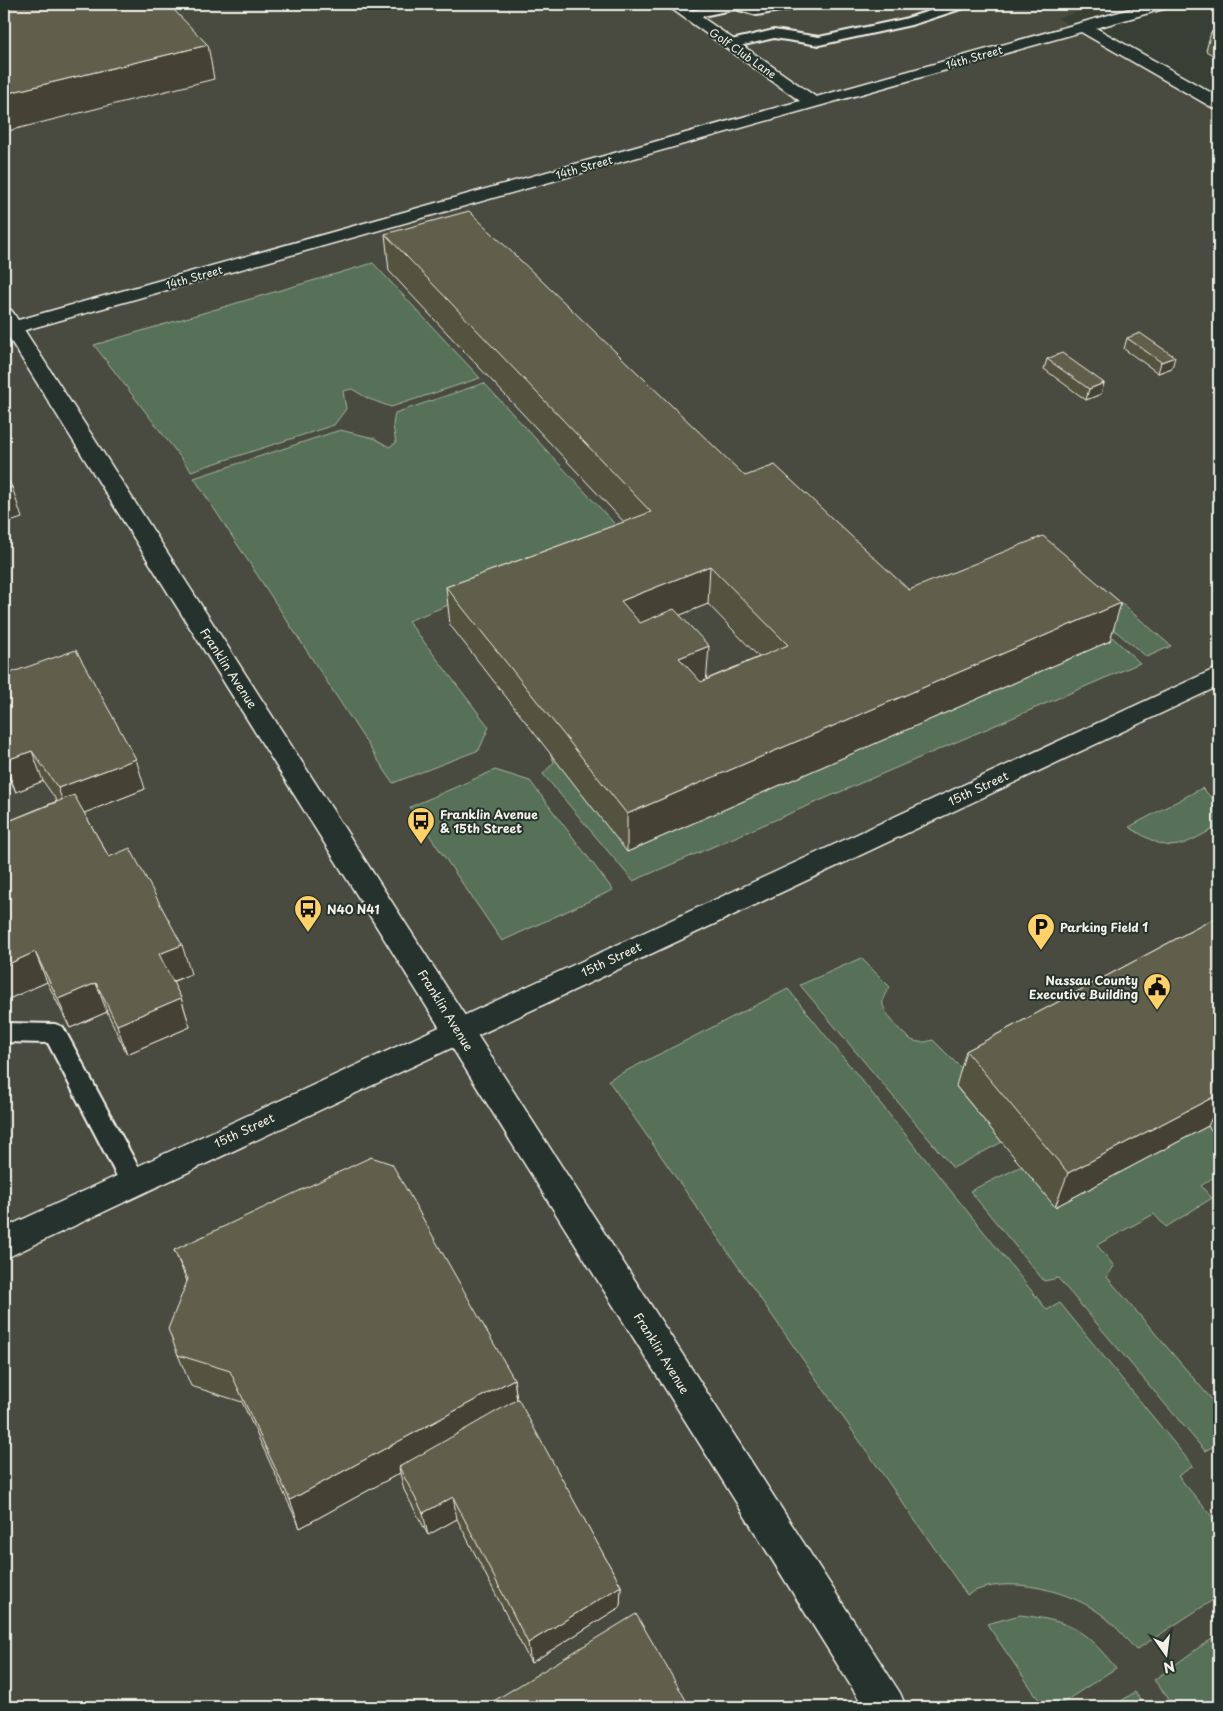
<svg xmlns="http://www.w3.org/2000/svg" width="1223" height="1711" viewBox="0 0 1223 1711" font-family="'Playpen Sans',sans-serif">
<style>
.built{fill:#484c3f}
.green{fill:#577158;stroke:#a6b1a0}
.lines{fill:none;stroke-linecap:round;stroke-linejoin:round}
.lane-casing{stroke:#f4f1e8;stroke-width:4}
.street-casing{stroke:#f4f1e8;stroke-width:3}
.secondary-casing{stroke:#f4f1e8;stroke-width:3}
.lane{fill:#26332d;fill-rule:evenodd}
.street{fill:#26332d;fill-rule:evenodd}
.secondary{fill:#26332d;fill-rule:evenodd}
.wall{fill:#535240;stroke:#f4f1e8;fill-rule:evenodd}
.shaded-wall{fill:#444234;stroke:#f4f1e8}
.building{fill:#615f4b;stroke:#f4f1e8;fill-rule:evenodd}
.labels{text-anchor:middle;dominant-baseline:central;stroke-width:4;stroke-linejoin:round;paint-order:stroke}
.far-street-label{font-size:11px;fill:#f4f1e8;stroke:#26332d}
.street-label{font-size:12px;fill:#f4f1e8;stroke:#26332d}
.poi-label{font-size:12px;font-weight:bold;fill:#f4f1e8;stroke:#26332d;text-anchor:start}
</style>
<rect width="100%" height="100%" fill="#384036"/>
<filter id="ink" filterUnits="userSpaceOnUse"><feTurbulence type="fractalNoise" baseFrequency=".02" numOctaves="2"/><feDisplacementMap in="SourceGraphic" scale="10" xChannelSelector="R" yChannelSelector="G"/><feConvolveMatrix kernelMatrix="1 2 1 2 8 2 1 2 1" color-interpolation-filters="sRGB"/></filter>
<g filter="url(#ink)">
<!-- built -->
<polygon class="built" points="4,4 1106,4 1057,18 1219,110 1219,1707 4,1707"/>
<!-- green -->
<g class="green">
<polygon points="373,263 480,378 391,407 369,399 352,389 343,391 346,409 334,425 191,471 94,345"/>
<polygon points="484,383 625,535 408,621 489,727 479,750 393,783 194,478 340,430 374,438 389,447 396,443 393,425 395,413"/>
<polygon points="1056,582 1100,585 1171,646 1147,657"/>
<polygon points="1111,636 1140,663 633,881 543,774 554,762 550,753"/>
<polygon points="495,770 530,781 613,890 502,941 410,807"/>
<path d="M 1202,788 L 1219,805 L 1219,826 C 1175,849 1173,855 1129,827 Z"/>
<path d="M 861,958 L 890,987 C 886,992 882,998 883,1005 C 885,1014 905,1038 914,1041 C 921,1043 926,1042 933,1040 L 971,1078 L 956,1087 L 1002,1142 L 953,1168 L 800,985 Z"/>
<path d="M 788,989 L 1047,1310 L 1060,1303 L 1193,1466 L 1178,1476 L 1219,1525 L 1219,1596 L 1136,1650 C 1127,1640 1118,1628 1107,1619 C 1076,1591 1004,1572 967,1595 L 608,1080 Z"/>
<polygon points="1208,1126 1219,1139 1219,1173 1201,1186 1212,1198 1166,1227 1154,1214 1097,1245 1114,1266 1107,1277 1219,1408 1219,1443 1205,1451 1058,1278 1044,1281 970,1191 1022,1166 1055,1206"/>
<path d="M 1020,1615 C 1071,1621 1084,1629 1116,1668 L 1056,1707 L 1044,1707 L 987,1624 Z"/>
<polygon points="1219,1633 1219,1707 1175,1707 1154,1680"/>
<polygon points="1135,1692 1146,1707 1112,1707"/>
</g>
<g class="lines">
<defs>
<g id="lane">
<polygon points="724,4 744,4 757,7 777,4 802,4 796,8 757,15 735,9 689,19 683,15 685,12"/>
<polygon points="952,4 969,4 967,7 911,25 819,45 774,38 731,48 725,44 727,41 774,30 819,37 904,19"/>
<polygon points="4,1023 55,1024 63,1027 142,1174 145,1182 142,1190 133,1193 124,1190 48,1043 4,1042"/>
</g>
<g id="street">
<polygon points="665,4 683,4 816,97 1148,4 1172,4 1170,7 1096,28 1219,97 1219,109 1213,108 1081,32 4,336 4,324 800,101"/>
<polygon points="1219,667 1219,686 4,1259 4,1228"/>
</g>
<polygon id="secondary" points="4,308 11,310 14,314 900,1693 906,1707 864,1707 4,330"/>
</defs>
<!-- lane casing -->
<use href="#lane" class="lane-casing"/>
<!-- street casing -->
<use href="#street" class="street-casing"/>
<!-- secondary casing -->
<use href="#secondary" class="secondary-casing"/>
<!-- lane -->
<use href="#lane" class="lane"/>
<!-- street -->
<use href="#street" class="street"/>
<!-- secondary -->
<use href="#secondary" class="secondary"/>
</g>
<!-- wall -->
<g class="wall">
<polygon points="1219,30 1219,59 1206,51 1211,32"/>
<path d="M 385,234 L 745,476 L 909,590 L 1110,641 L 627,852 L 450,625 L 446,587 L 624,522 L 389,271 ZM 708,604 L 759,657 L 707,679 L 680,615 Z"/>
<polygon points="1127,338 1172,368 1158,373 1124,349"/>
<polygon points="1047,359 1104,383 1101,394 1086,400 1044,369"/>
<polygon points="4,675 145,789 84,813 109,857 191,974 172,982 181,998 190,1027 127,1054 107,1012 70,1028 47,982 4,1001 4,823 57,801 43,781 16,792 4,767"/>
<polygon points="1219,916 1219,1139 1208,1126 1055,1207 956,1086 966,1051"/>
<polygon points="174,1250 514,1379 517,1400 621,1586 620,1607 531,1663 457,1519 428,1535 404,1490 400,1473 300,1528 242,1402 191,1386 178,1355 187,1281"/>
</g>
<!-- shaded-wall -->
<g class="shaded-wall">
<polygon points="150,4 184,4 172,7 172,9"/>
<polygon points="208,45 214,79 4,132 4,94"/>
<polygon points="1175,357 1172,368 1158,373 1161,362"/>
<polygon points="1104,383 1101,394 1086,400 1089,389"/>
<polygon points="12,487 22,518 4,524 4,490"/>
<polygon points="710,566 708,604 620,639 621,601"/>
<polygon points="1121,603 1110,641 627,852 627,814"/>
<polygon points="709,646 706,684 678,696 679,658"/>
<polygon points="32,751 43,781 16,792 4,761"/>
<polygon points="136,759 145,789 69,819 58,788"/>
<polygon points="182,945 191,974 168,983 159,954"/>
<polygon points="35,952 47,982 4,1001 4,966"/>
<polygon points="96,983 107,1012 70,1028 58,999"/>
<polygon points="181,998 190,1027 127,1054 117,1025"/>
<polygon points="1219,1094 1219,1102 1208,1126 1055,1207 1068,1173"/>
<polygon points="514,1379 518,1409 399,1467 400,1473 300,1528 290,1500"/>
<polygon points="453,1497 457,1519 428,1535 423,1513"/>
<polygon points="621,1586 620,1607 531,1663 528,1643"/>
</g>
<!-- building -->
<g class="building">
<polygon points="4,4 168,4 208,45 4,94"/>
<polygon points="1219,30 1219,37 1211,32"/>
<path d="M 469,211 L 745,476 L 775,465 L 909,590 L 1043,536 L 1121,603 L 627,814 L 446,587 L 651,512 L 385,234 ZM 710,566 L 788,645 L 701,682 L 679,658 L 709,646 L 674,609 L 640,623 L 621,601 Z"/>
<polygon points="1140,333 1175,357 1161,362 1127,338"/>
<polygon points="1062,353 1104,383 1089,389 1047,359"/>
<polygon points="4,473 12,487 4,490"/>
<polygon points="76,650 136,759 58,788 32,751 4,761 4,692 5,692 4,690 4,675"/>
<polygon points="74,795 109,857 130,848 182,945 159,954 181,998 117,1025 96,983 58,999 35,952 4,966 4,823"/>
<polygon points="1219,916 1219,1094 1068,1173 966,1051"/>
<polygon points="371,1157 392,1164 514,1379 290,1500 230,1371 178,1355 168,1329 188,1279 174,1250"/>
<polygon points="518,1399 621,1586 528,1643 453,1497 423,1513 399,1467"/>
<polygon points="636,1614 690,1707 484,1707"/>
</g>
</g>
<!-- icons -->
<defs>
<symbol id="bus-pin" viewBox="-11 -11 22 30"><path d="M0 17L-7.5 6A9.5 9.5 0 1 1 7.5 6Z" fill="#ffd166" stroke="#26332d"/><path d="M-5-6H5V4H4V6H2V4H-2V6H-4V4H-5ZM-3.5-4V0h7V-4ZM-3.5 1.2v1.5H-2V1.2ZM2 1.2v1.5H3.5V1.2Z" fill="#111"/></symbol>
<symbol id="parking-pin" viewBox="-11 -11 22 30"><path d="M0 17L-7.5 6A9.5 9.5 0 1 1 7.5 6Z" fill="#ffd166" stroke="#26332d"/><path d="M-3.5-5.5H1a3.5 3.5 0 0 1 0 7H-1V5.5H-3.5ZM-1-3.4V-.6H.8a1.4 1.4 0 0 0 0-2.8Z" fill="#111"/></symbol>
<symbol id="civic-pin" viewBox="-11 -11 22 30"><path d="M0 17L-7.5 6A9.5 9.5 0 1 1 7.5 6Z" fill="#ffd166" stroke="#26332d"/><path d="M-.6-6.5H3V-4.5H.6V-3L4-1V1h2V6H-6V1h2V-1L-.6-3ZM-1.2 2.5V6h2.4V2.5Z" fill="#111"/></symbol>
</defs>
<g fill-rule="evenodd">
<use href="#bus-pin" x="405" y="805" width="32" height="43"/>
<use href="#bus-pin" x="292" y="893" width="32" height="43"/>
<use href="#parking-pin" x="1025" y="911" width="32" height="43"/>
<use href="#civic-pin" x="1141" y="971" width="32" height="43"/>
</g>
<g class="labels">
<!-- far-street labels -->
<g class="far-street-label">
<text transform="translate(743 53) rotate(35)">Golf Club Lane</text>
<text transform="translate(974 57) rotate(-16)">14th Street</text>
<text transform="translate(584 167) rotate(-16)">14th Street</text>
<text transform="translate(194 277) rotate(-16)">14th Street</text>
</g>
<!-- street labels -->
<g class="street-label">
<text transform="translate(229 668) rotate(57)">Franklin Avenue</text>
<text transform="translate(978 788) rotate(-25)">15th Street</text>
<text transform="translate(611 959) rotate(-25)">15th Street</text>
<text transform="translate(446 1010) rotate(58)">Franklin Avenue</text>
<text transform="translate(244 1130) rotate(-25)">15th Street</text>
<text transform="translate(662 1353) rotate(58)">Franklin Avenue</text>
</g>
<!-- poi labels -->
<g class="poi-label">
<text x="440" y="814">Franklin Avenue<tspan x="440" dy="14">&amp; 15th Street</tspan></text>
<text x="327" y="909">N40 N41</text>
<text x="1060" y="927">Parking Field 1</text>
<text x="1138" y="980" text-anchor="end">Nassau County<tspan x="1138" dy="14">Executive Building</tspan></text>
</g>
</g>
<!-- margin -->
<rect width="1223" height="1711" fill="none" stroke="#26332d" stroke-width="20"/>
<rect x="10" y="10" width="1203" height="1691" fill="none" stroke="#f4f1e8" stroke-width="2" filter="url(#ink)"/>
<!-- north arrow -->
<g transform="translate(1166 1654) rotate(166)" stroke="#26332d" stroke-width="4" paint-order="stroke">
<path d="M0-4L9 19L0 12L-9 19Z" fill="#f4f1e8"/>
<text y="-8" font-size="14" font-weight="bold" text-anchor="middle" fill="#f4f1e8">N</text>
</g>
</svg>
